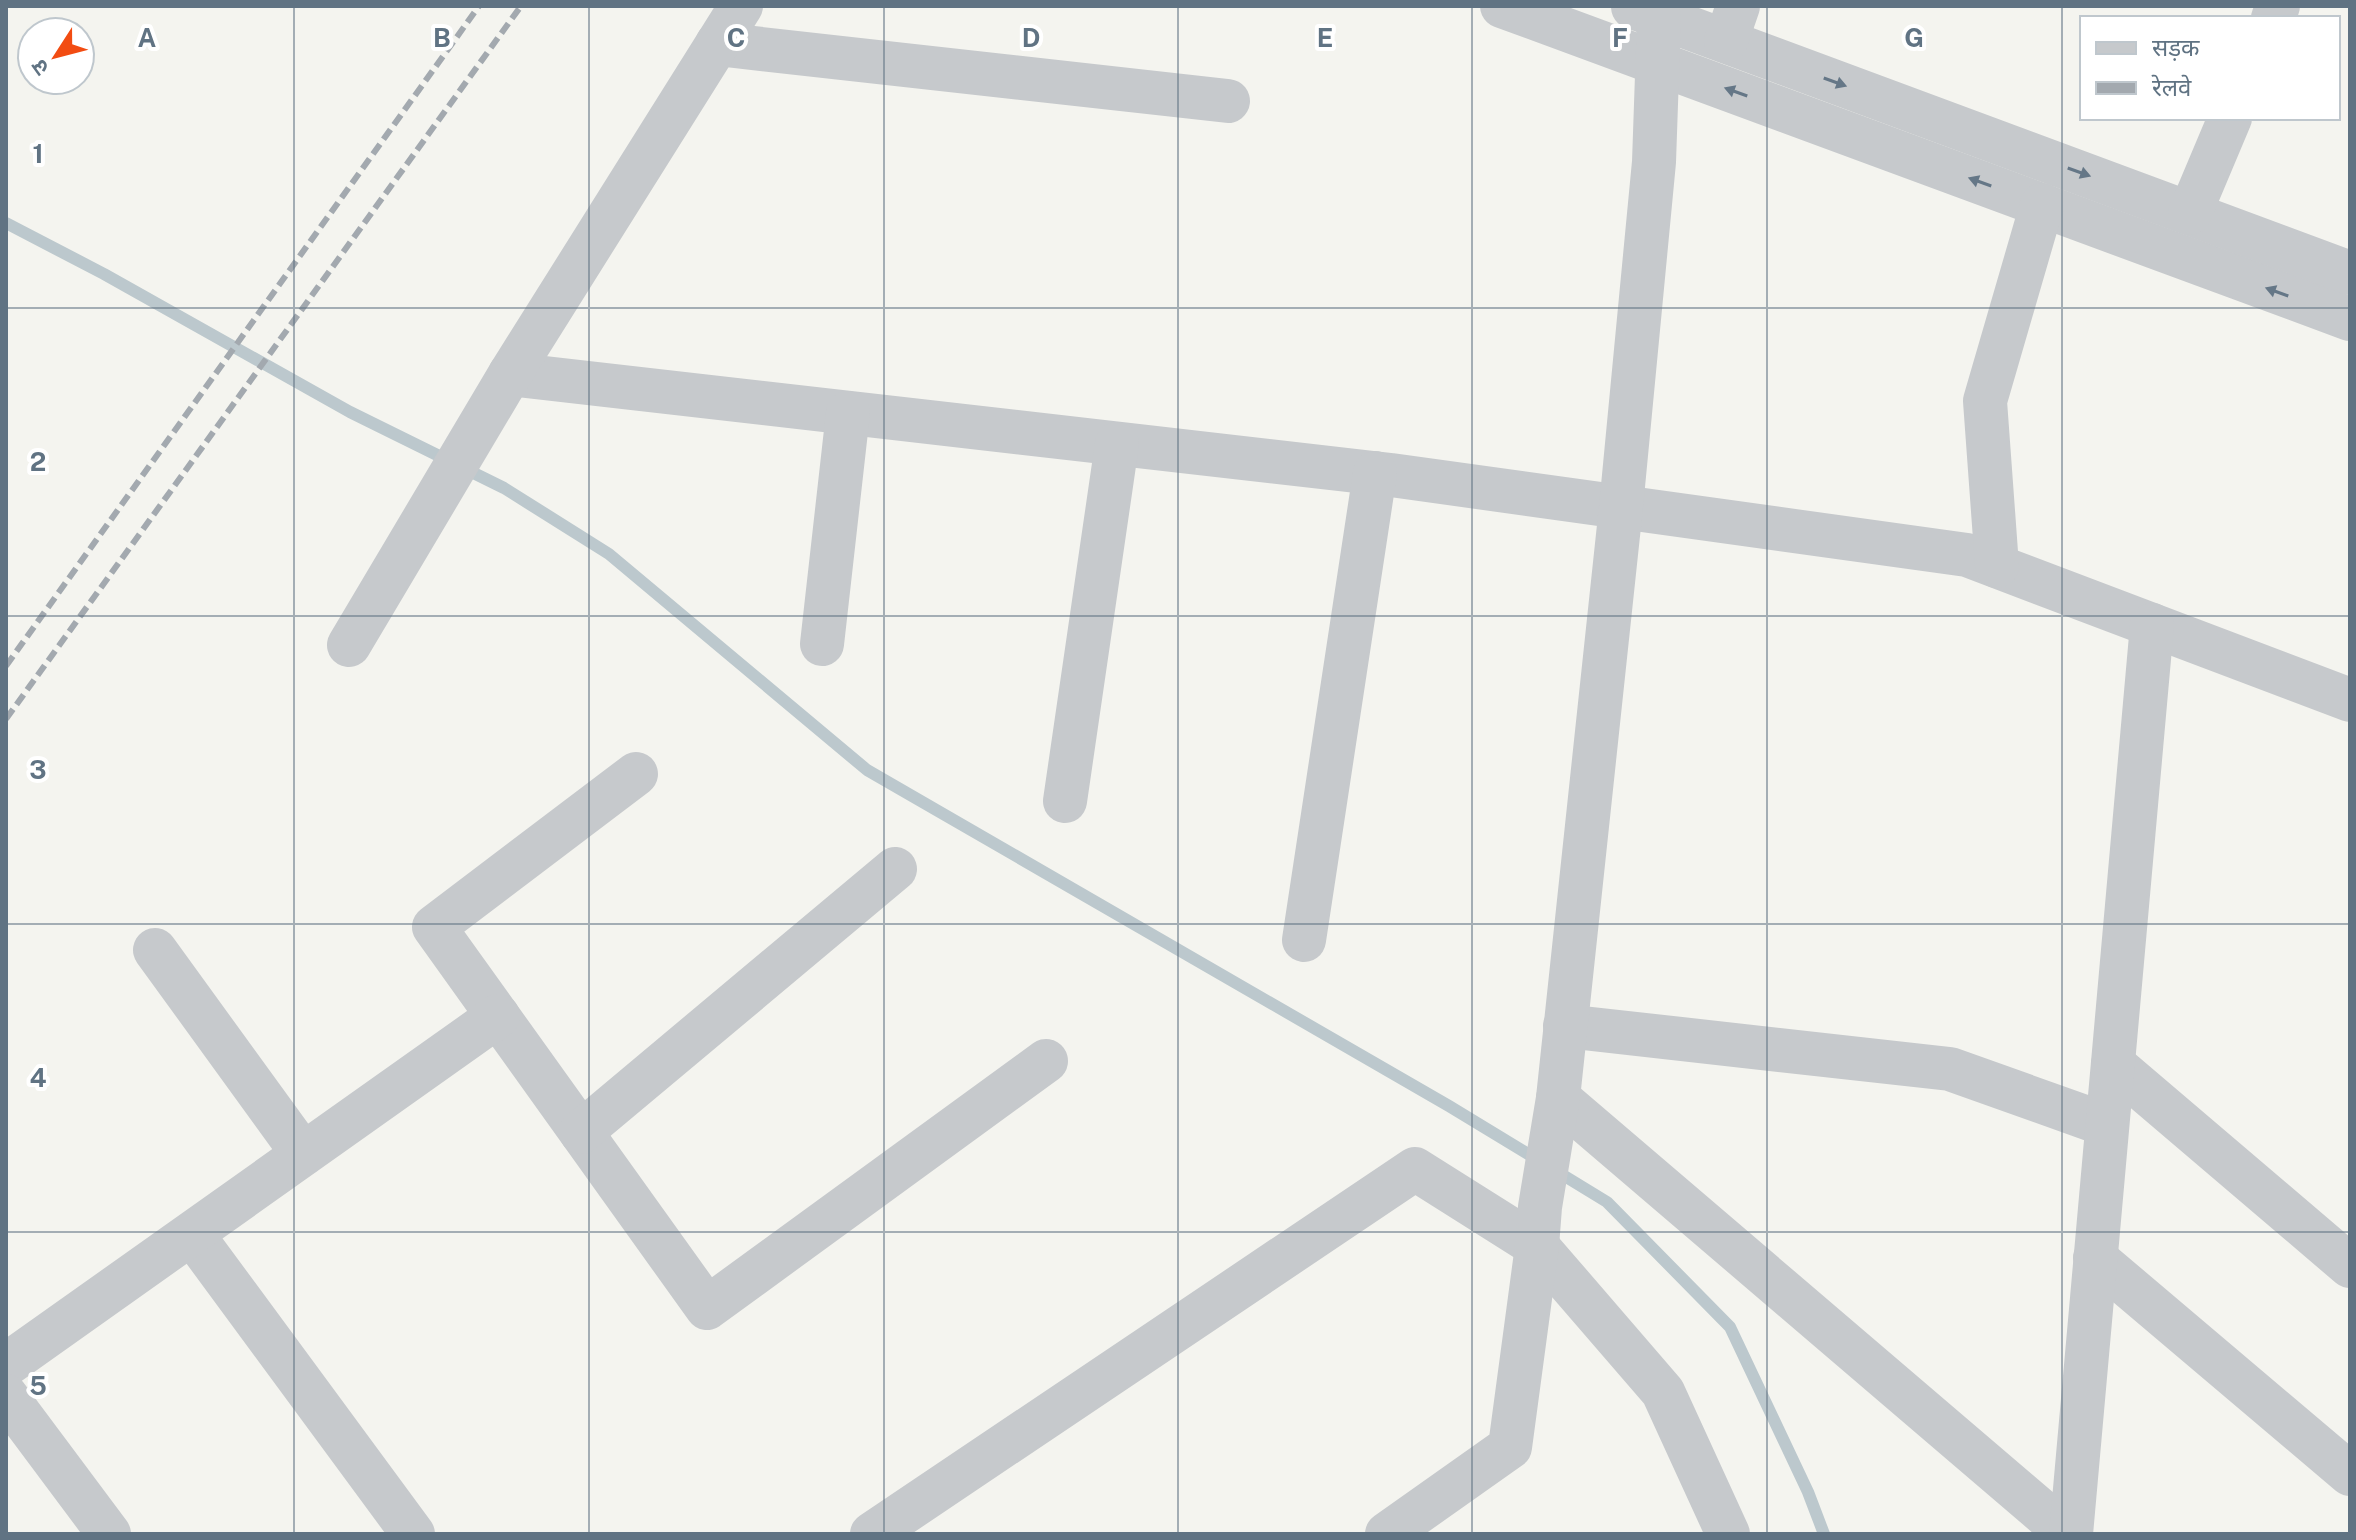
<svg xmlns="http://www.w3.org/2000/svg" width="2356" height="1540" viewBox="0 0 2356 1540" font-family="'Public Sans','Noto Sans Devanagari',sans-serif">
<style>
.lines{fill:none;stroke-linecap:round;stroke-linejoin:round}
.stream{stroke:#bcc8cd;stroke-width:12}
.minor{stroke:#c6c9cc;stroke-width:44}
.rail{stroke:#a3a9af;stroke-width:6;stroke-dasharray:12 6;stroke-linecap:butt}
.oneway{fill:#657787}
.grid{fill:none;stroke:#607383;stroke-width:2;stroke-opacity:0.55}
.grid-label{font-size:26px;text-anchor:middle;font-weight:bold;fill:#607383;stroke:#fff;stroke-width:8;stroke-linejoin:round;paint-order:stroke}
</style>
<rect width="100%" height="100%" fill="#f4f4ef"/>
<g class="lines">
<!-- stream -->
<g class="stream">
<polyline points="6,223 104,274 350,412 504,488 609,554 867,770 1449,1106 1538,1160"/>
<polyline points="1553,1169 1607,1202 1730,1327 1808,1492 1824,1534"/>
</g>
<!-- minor -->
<g class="minor">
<polyline points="1502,6 2350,319"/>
<polyline points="1633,7 2350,273"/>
<polyline points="2273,18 2278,6"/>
<polyline points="1726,41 1738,6"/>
<polyline points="717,44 1228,101"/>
<polyline points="2190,213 2230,118"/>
<polyline points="510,374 1391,475 1967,555 2350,700"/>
<polyline points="1997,566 1985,401 2042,205"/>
<polyline points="822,644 848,413"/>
<polyline points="349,645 510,374 741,6"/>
<polyline points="636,774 434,927 707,1308 1046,1061"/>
<polyline points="1065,801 1117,444"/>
<polyline points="1304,940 1375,473"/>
<polyline points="155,950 303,1154"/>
<polyline points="1565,1026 1950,1069 2107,1125"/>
<polyline points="2113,1064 2350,1266"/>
<polyline points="1558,1098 2068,1534"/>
<polyline points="581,1132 895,869"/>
<polyline points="192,1234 413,1534"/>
<polyline points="2095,1258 2350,1474"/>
<polyline points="6,1365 498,1016"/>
<polyline points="6,1396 109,1534"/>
<polyline points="872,1534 1415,1169 1537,1246 1663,1392 1728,1534"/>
<polyline points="1387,1534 1510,1447 1537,1246 1540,1207 1558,1098 1621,507 1654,162 1659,17"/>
<polyline points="2071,1534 2152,625"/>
</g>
<!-- rail -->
<g class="rail">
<polyline points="6,666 479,6"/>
<polyline points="6,719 521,6"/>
</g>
</g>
<!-- one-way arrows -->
<defs><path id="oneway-solid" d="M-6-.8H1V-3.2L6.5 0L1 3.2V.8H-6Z" transform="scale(2)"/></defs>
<g class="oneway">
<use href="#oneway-solid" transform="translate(1835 82) rotate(20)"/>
<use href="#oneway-solid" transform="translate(1736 92) rotate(-160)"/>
<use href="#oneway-solid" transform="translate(2079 172) rotate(20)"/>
<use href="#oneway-solid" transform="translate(1980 182) rotate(-160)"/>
<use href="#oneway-solid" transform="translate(2277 292) rotate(-160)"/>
</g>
<!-- grid -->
<path class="grid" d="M 294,6 L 294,1534M 589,6 L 589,1534M 884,6 L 884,1534M 1178,6 L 1178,1534M 1472,6 L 1472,1534M 1767,6 L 1767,1534M 2062,6 L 2062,1534M 6,308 L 2350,308M 6,616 L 2350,616M 6,924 L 2350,924M 6,1232 L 2350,1232"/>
<g class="grid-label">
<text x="147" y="47">A</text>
<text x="442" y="47">B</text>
<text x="736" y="47">C</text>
<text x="1031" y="47">D</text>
<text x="1325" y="47">E</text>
<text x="1620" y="47">F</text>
<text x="1914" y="47">G</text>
<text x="38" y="163">1</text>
<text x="38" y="471">2</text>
<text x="38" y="779">3</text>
<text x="38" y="1087">4</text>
<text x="38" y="1395">5</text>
</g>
<!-- border -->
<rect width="2356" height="1540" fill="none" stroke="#607383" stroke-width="16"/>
<!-- legend -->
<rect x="2080" y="16" width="260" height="104" fill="#ffffff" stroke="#bfc7cd" stroke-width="2"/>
<rect x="2096" y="42" width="40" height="12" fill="#c6c9cc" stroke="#bfc7cd" stroke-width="2"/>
<text x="2152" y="56" font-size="24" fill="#607383">सड़क</text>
<rect x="2096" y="82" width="40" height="12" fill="#a3a9af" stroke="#bfc7cd" stroke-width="2"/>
<text x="2152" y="96" font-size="24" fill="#607383">रेलवे</text>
<!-- north arrow -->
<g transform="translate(56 56) rotate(234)"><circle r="38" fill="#ffffff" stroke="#bfc7cd" stroke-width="2"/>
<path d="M0-6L14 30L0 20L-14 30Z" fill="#f24c12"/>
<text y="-12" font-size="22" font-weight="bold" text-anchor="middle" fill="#607383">उ</text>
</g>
</svg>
